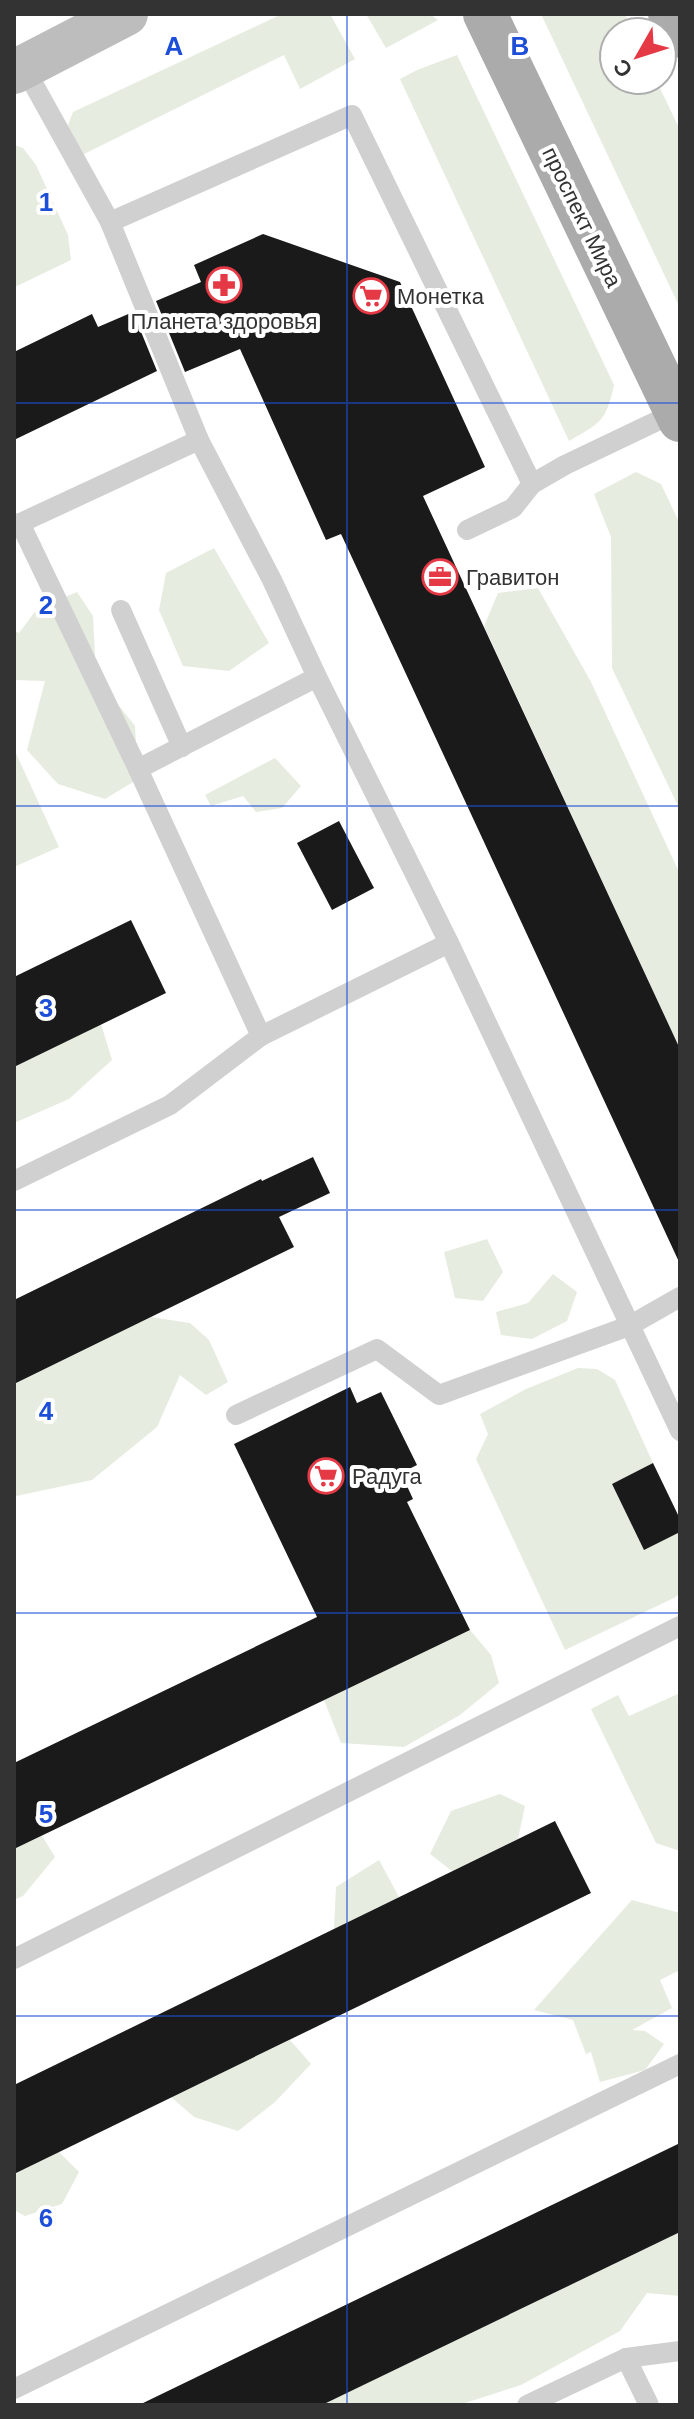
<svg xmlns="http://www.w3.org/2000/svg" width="694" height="2419" viewBox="0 0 694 2419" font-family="Helvetica,sans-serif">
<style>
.green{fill:#e6ecdf}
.building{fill:#1a1a1a}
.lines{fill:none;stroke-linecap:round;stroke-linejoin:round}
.lane{stroke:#d0d0d0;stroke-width:20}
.secondary{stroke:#bdbdbd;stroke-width:44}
.primary{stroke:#ababab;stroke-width:44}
.grid{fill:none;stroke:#1d4ed8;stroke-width:2;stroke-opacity:0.55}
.labels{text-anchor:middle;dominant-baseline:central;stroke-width:8;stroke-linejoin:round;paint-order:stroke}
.street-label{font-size:22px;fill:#333;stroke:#fff}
.poi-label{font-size:22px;fill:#333;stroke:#fff;text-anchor:start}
.grid-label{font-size:26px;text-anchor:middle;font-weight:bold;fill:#1d4ed8;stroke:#fff;stroke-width:8;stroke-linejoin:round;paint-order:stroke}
</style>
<rect width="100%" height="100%" fill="#fff"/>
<!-- green -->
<g class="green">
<polygon points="282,14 330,14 355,59 300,89 284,55 72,160 64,136 73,112"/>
<polygon points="366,14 430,14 438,20 386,48"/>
<polygon points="541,14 625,14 634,32 614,32 614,80 656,80 680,130 680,308"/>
<path d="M 457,55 L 614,385 C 606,422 600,423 569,441 L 400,79 L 417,70 Z"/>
<polygon points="14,145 23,148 36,165 68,235 71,260 17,286 14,285"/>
<polygon points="636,472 661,484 680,524 680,810 612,668 611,537 594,494"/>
<polygon points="214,548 269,643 229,671 183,666 159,610 166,573"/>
<polygon points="538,588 591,682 680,874 680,1049 484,626 498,593"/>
<polygon points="77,592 93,616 96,677 135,726 138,779 105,799 58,784 27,750 45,681 14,680 14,631 19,633 37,609"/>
<polygon points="14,749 59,847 14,867"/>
<polygon points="275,758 301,786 282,808 256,812 243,796 211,806 205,795"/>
<polygon points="101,1024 112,1060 69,1099 14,1123 14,1067"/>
<polygon points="487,1239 503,1272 483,1301 455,1298 444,1252"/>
<polygon points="553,1274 577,1292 567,1321 532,1339 501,1335 496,1312 528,1303"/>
<polygon points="151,1317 190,1323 209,1340 228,1382 206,1395 180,1375 157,1427 92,1480 16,1496 14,1493 14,1384"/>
<polygon points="578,1368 597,1369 615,1380 653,1463 612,1484 644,1549 680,1532 680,1592 676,1597 565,1650 476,1459 488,1434 480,1414 526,1389"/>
<polygon points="470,1630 491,1655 499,1683 460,1715 404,1747 341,1743 324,1700"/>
<polygon points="680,1693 680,1851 656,1843 591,1709 618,1695 629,1716"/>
<polygon points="500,1794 525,1806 518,1839 452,1871 430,1854 451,1811"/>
<polygon points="42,1836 55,1857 23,1896 14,1900 14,1849"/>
<polygon points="379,1860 399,1897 334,1929 336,1887"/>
<polygon points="632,1900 680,1913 680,1970 660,1980 672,2008 632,2030 645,2031 664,2044 645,2070 600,2082 591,2052 586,2054 573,2020 534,2010"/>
<polygon points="290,2040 311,2064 275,2102 238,2131 194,2117 171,2097"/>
<polygon points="59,2152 79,2172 62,2204 25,2216 14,2210 14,2174"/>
<polygon points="680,2232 680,2296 647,2293 620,2331 521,2385 459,2405 322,2405"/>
</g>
<!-- building -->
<g class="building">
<polygon points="263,234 400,282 485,467 423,496 680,1049 680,1264 341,534 326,540 240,349 185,372 156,301 201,282 194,265"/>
<polygon points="133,312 157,371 14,440 14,352 92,314 98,327"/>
<polygon points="339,821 374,888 332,910 297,843"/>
<polygon points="131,920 166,993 14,1067 14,977"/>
<polygon points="313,1157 330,1193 279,1217 294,1247 14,1384 14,1300 261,1179 262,1181"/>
<polygon points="350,1387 357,1403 381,1392 417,1465 401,1473 413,1499 407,1502 470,1630 14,1849 14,1763 317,1617 234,1444"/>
<polygon points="653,1463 680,1519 680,1532 644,1550 612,1484"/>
<polygon points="555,1821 591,1893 14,2174 14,2085"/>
<polygon points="680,2143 680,2232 322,2405 139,2405"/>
</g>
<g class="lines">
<!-- lane -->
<g class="lane">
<polyline points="24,67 110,222 199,440 272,580 317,677 449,943 680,1431"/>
<polyline points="110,222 352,115 532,484"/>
<polyline points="20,523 138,769 261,1036"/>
<polyline points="14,526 199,440"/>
<polyline points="467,530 513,508 532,484 565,465 676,412"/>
<polyline points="121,610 182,747"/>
<polyline points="138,769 317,677"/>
<polyline points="14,1181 170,1105 261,1036 449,943"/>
<polyline points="236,1415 377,1349 439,1395 629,1326 680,1297"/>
<polyline points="14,1959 680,1626"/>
<polyline points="626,2358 649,2405"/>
<polyline points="14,2389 680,2064"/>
<polyline points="527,2405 626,2358 680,2351"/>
</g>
<!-- secondary -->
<polyline class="secondary" points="14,72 126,14"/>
<!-- primary -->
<g class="primary">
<polyline points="485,14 680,420"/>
<polyline points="670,14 680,36"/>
</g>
</g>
<!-- grid -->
<path class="grid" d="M 347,14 L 347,2405M 14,403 L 680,403M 14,806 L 680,806M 14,1210 L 680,1210M 14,1613 L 680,1613M 14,2016 L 680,2016"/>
<!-- icons -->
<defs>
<symbol id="pharmacy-ring" viewBox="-11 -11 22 22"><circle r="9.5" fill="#fff" stroke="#e63946" stroke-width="1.5"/><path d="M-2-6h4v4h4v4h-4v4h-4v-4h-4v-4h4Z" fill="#e63946"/></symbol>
<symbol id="supermarket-ring" viewBox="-11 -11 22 22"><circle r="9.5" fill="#fff" stroke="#e63946" stroke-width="1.5"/><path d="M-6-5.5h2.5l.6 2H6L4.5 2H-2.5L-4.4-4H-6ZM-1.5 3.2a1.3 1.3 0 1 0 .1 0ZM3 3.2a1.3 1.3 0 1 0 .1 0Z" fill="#e63946"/></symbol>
<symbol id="office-ring" viewBox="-11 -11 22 22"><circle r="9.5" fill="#fff" stroke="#e63946" stroke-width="1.5"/><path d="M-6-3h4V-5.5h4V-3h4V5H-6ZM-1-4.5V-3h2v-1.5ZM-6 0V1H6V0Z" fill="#e63946"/></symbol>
</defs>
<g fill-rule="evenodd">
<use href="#pharmacy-ring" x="204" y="265" width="40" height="40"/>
<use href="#supermarket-ring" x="351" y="276" width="40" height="40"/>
<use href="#office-ring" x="420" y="557" width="40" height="40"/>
<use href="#supermarket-ring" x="306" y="1456" width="40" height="40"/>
</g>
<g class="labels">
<!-- street labels -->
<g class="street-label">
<text transform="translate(582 217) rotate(64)">проспект Мира</text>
</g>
<!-- poi labels -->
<g class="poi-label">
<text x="397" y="296">Монетка</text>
<text x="224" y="321" text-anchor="middle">Планета здоровья</text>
<text x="466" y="577">Гравитон</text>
<text x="352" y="1476">Радуга</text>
</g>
</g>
<g class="grid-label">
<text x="174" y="55">A</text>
<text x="520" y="55">B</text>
<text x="46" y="211">1</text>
<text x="46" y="614">2</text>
<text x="46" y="1017">3</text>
<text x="46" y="1420">4</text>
<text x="46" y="1823">5</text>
<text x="46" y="2227">6</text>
</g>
<!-- border -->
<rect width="694" height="2419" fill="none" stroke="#333333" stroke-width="32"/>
<!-- north arrow -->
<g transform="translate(638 56) rotate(231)"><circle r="38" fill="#ffffff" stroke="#adadad" stroke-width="2"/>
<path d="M0-6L14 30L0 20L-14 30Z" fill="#e63946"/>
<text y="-12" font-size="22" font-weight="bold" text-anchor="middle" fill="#333333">С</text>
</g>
</svg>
